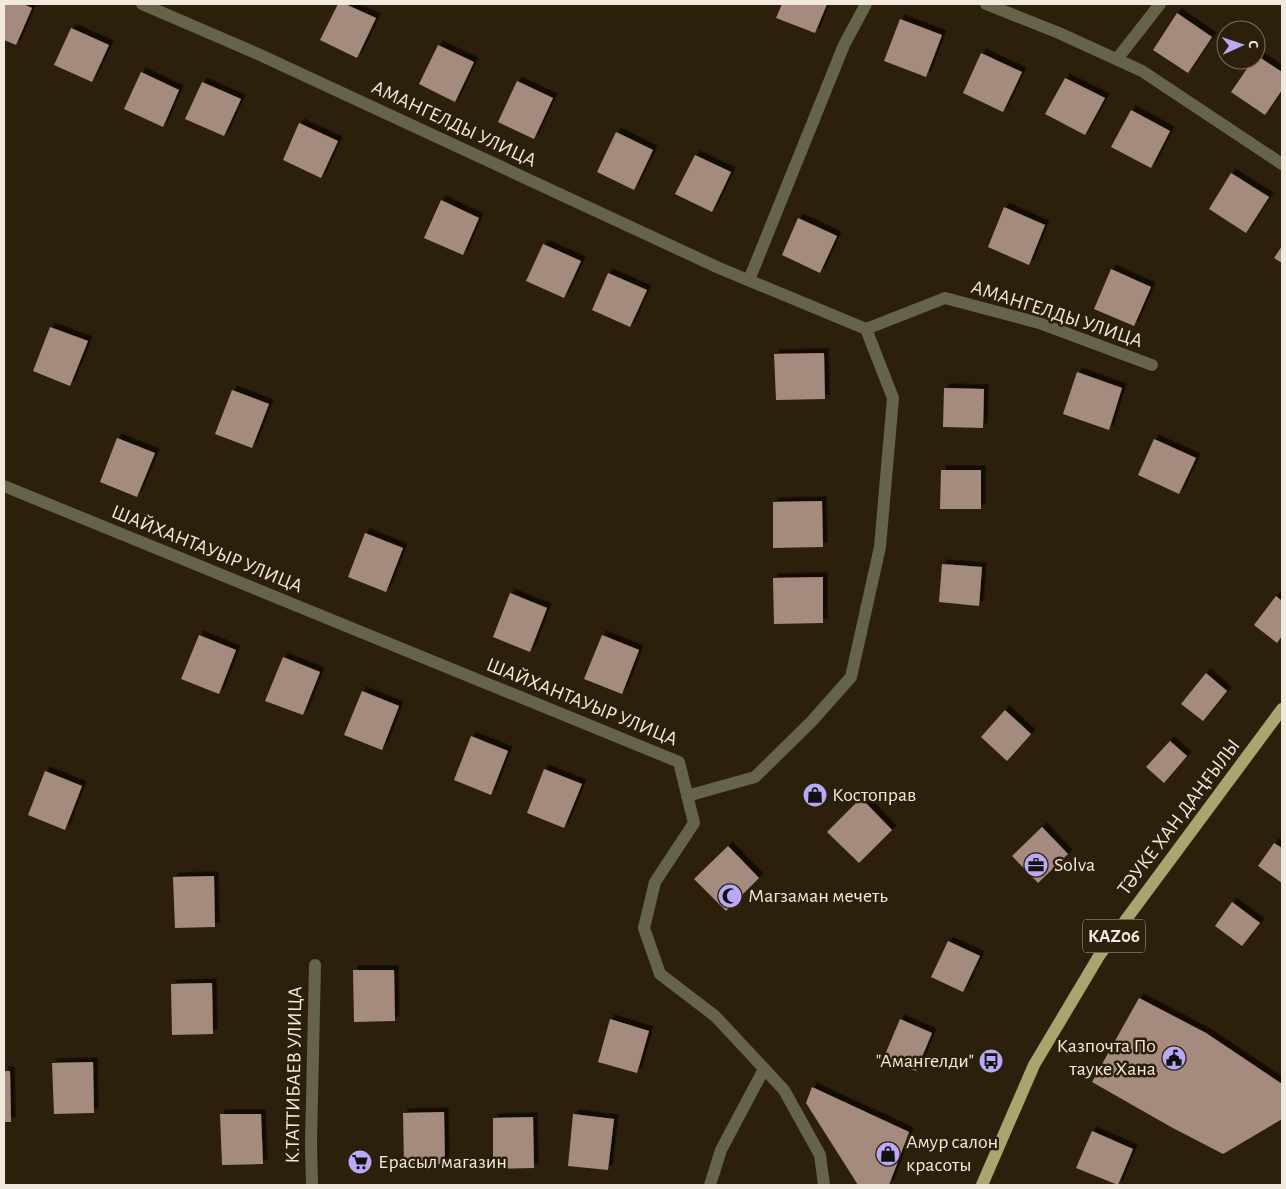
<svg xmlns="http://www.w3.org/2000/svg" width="1286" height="1189" viewBox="0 0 1286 1189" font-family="'Alegreya Sans',sans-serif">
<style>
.building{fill:#a58b7d;filter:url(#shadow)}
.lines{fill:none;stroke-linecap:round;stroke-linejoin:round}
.street{stroke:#656349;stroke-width:12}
.primary{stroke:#a9a56e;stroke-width:12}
.labels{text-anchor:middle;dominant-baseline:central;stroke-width:5;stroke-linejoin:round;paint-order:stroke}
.shield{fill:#2c1f0b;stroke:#b7ac9e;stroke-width:1}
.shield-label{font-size:19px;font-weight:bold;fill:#f2e9dd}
.street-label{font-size:20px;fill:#f2e9dd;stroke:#2c1f0b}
.poi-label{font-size:20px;fill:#f2e9dd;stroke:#2c1f0b;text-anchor:start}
</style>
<defs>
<filter id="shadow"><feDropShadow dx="4.5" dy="-4.5" stdDeviation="0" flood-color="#0009"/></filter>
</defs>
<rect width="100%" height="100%" fill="#2c1f0b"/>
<!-- building -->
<g class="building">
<polygon points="4,4 23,4 32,8 16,45 4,40"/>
<polygon points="338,4 345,4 376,18 357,58 320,40"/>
<polygon points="782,4 827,4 815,33 776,18"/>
<polygon points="1177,13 1212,37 1188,73 1153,50"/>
<polygon points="900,19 942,35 926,77 884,61"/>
<polygon points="71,28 109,45 92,82 54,65"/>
<polygon points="438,45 474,62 455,102 419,84"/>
<polygon points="981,53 1022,72 1003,112 963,93"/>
<polygon points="1256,55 1282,72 1282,90 1265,115 1231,92 1253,60 1256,60"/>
<polygon points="141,72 179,90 163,127 124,109"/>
<polygon points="1065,78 1105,98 1085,135 1045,114"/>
<polygon points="517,81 553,98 534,139 498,122"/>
<polygon points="202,82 241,99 224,136 185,119"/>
<polygon points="1131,110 1170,131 1151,168 1111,147"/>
<polygon points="299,123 338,141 321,178 283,160"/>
<polygon points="616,132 653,150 634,190 597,172"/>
<polygon points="695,155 731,172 712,212 675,194"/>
<polygon points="1231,173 1269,197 1246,233 1209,209"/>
<polygon points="441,200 479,218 463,255 424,238"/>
<polygon points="1004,207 1045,225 1029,265 988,247"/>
<polygon points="798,218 837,236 820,273 782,255"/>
<polygon points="543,244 581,261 564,298 526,281"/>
<polygon points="1282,246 1282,263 1274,258"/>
<polygon points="1111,269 1151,287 1134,326 1094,309"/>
<polygon points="608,273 647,290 630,327 592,310"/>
<polygon points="50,327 88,341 70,386 33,371"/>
<polygon points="824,353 825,399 776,400 774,354"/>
<polygon points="1077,372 1122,388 1109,430 1063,414"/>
<polygon points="944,388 984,389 983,428 943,427"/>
<polygon points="232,390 269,404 252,448 215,434"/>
<polygon points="117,438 155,453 137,497 100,482"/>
<polygon points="1154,439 1196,458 1179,494 1138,475"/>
<polygon points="941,470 981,470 981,509 940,509"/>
<polygon points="822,501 823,547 773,548 773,502"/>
<polygon points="365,533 403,548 386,592 348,577"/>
<polygon points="942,564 982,567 979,606 939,602"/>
<polygon points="823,577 823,623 774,624 773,578"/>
<polygon points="510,593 547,608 530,652 493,637"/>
<polygon points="1276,596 1282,601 1282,636 1277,643 1254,625"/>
<polygon points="199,635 236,650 219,694 181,679"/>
<polygon points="602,635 639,650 622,694 584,679"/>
<polygon points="283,657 320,672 303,715 265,701"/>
<polygon points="1206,673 1227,691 1203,721 1181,704"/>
<polygon points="362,691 399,706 382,750 344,735"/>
<polygon points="1005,710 1031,734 1007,761 981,737"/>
<polygon points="471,736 508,751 491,795 454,780"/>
<polygon points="1170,741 1187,756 1164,783 1146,767"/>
<polygon points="544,769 582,784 564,828 527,813"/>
<polygon points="45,771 82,786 65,830 28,815"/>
<polygon points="861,798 892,830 859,863 827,832"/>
<polygon points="1042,827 1068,854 1038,883 1012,856"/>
<polygon points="1274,843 1282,848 1282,883 1258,866"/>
<polygon points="728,846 759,878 726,911 694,879"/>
<polygon points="214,876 215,927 175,928 173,877"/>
<polygon points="1232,902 1260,923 1242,946 1215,926"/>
<polygon points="948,941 980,956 963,992 931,977"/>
<polygon points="353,970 394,970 395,1021 354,1022"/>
<polygon points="212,983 213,1034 172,1035 171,984"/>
<polygon points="1139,998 1206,1033 1282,1084 1282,1119 1223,1154 1171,1127 1092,1082"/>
<polygon points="610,1019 649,1031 637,1073 598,1062"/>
<polygon points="900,1019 932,1033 916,1071 884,1057"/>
<polygon points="93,1062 94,1113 54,1114 52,1063"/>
<polygon points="4,1071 10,1071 11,1122 4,1122"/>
<polygon points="812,1087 909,1132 889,1185 858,1185 806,1103"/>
<polygon points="444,1112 445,1164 404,1164 403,1113"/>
<polygon points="220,1114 261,1114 263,1164 222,1165"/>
<polygon points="573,1114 614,1119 608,1170 568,1166"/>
<polygon points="533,1117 534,1168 493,1169 493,1118"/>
<polygon points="1092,1131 1133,1149 1118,1185 1076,1168"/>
</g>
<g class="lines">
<!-- street -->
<g class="street">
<polyline points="142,4 258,54 719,268 866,329 945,298 1039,323 1152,365"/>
<polyline points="986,4 1059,33 1142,71 1282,164"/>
<polyline points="1117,59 1160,4"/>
<polyline points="749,280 844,45 866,4"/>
<polyline points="4,486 679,762 694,823 655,882 644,928 660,974 715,1016 784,1090 820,1155 824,1185"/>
<polyline points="687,796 755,777 811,722 851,677 880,547 893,398 866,329"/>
<polyline points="312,1185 311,1144 315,965"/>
<polyline points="710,1185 721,1150 764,1069"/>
</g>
<!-- primary -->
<polyline class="primary" points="982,1185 1034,1065 1099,956 1282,709"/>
</g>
<!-- icons -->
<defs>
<symbol id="shop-disc" viewBox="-11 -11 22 22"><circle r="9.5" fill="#baaaf6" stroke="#2c1f0b"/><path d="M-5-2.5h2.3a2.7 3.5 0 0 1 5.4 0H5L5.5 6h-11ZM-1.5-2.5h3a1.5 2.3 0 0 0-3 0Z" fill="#111"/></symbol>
<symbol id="office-disc" viewBox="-11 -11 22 22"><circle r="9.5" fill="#baaaf6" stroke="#2c1f0b"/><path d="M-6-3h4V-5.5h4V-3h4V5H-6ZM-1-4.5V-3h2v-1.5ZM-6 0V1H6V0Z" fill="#111"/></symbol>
<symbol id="mosque-disc" viewBox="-11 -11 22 22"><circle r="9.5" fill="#baaaf6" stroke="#2c1f0b"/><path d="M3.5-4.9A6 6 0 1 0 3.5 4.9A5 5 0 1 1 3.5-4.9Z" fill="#111"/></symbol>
<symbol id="civic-disc" viewBox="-11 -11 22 22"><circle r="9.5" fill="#baaaf6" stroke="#2c1f0b"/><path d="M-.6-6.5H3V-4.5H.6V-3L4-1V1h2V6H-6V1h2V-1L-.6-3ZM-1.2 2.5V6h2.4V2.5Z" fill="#111"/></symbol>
<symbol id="bus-disc" viewBox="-11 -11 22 22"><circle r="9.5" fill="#baaaf6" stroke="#2c1f0b"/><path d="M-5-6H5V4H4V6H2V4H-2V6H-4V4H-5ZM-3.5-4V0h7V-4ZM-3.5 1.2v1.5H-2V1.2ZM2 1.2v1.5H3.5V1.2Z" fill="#111"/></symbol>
<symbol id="supermarket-disc" viewBox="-11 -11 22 22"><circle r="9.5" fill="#baaaf6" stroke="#2c1f0b"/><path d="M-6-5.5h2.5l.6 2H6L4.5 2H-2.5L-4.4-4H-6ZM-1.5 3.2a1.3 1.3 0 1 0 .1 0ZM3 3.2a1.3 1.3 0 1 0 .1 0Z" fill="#111"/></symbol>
</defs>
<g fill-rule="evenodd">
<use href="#shop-disc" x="801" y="781" width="28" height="28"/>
<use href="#office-disc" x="1022" y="851" width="28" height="28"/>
<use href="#mosque-disc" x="716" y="882" width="28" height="28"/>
<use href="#civic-disc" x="1160" y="1044" width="28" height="28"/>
<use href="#bus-disc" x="977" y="1047" width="28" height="28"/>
<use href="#shop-disc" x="874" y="1140" width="28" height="28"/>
<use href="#supermarket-disc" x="346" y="1148" width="28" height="28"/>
</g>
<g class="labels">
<!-- shield labels -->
<rect class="shield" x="1083" y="919.5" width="62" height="33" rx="4"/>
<g class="shield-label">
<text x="1114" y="936">KАZ06</text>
</g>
<!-- street labels -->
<g class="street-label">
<text transform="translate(454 124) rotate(25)">АМАНГЕЛДЫ УЛИЦА</text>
<text transform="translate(1057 314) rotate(18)">АМАНГЕЛДЫ УЛИЦА</text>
<text transform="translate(207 549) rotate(22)">ШАЙХАНТАУЫР УЛИЦА</text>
<text transform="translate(582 702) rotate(22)">ШАЙХАНТАУЫР УЛИЦА</text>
<text transform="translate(1179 817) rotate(-53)">ТӘУКЕ ХАН ДАҢҒЫЛЫ</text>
<text transform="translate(294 1075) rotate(-89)">К.ТАТТИБАЕВ УЛИЦА</text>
</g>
<!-- poi labels -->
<g class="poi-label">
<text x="832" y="795">Костоправ</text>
<text x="1054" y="865">Solva</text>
<text x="748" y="896">Магзаман мечеть</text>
<text x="1156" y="1046" text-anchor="end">Казпочта По<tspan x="1156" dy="23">тауке Хана</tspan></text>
<text x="974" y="1061" text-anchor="end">"Амангелди"</text>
<text x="906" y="1142">Амур салон<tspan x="906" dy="23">красоты</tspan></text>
<text x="378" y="1162">Ерасыл магазин</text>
</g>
</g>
<!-- border -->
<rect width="1286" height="1189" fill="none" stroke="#f2e9dd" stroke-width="10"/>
<!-- north arrow -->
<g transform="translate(1241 45) rotate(87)"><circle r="24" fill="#2c1f0b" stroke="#7b705f"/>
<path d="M0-4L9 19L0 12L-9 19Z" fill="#baaaf6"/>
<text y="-8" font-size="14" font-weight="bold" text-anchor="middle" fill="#f2e9dd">С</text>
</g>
</svg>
